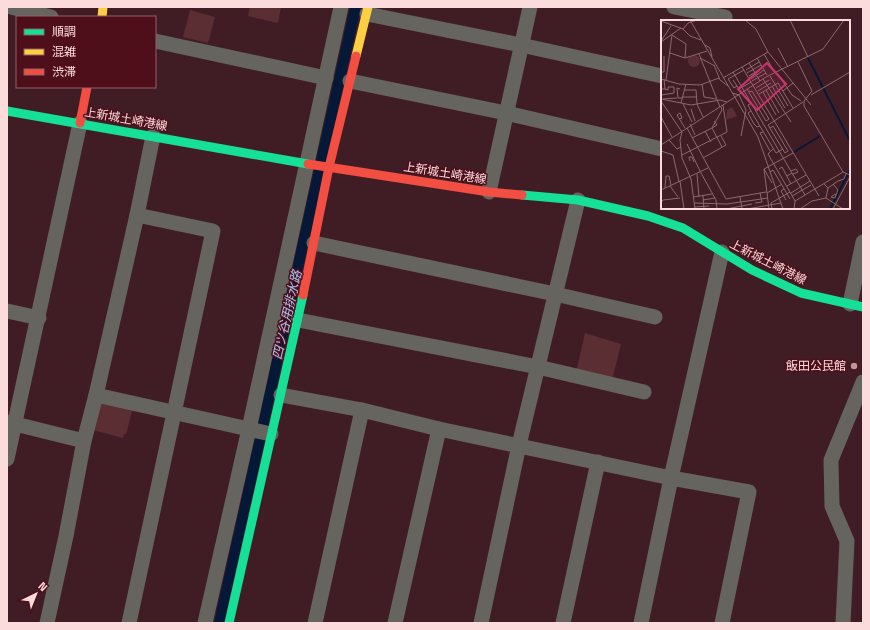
<svg xmlns="http://www.w3.org/2000/svg" width="870" height="630" viewBox="0 0 870 630" font-family="'Space Grotesk','Noto Sans JP',sans-serif">
<style>
.green{fill:#5a2e33}
.water{fill:#061837}
.lines{fill:none;stroke-linecap:round;stroke-linejoin:round}
.street{stroke:#65645e;stroke-width:15}
.fast{stroke:#16e098;stroke-width:9}
.slow{stroke:#ffcf43;stroke-width:9}
.jam{stroke:#f24e42;stroke-width:9}
.poi-dot{fill:#ba989c;stroke:#4e0f1b;stroke-width:1.5}
.labels{text-anchor:middle;dominant-baseline:central;stroke-width:3;stroke-linejoin:round;paint-order:stroke}
.street-label{font-size:12px;fill:#fcdbdd;stroke:#4e0f1b}
.poi-label{font-size:12px;fill:#fcdbdd;stroke:#4e0f1b;text-anchor:end}
.water-label{font-size:13px;font-style:italic;fill:#a3c6f2;stroke:#4e0f1b}
.inset-river{fill:none;stroke:#061837;stroke-width:2}
.inset-road{fill:none;stroke:#8b696e;stroke-width:1}
.view{fill:#cb356e;fill-opacity:0.15;stroke:#cb356e;stroke-width:2}
.inset-edge{fill:none;stroke:#fcdbdd;stroke-width:2}
</style>
<rect width="100%" height="100%" fill="#401d24"/>
<!-- green -->
<g class="green">
<polygon points="250,7 281,7 278,23 248,16"/>
<polygon points="190,10 215,17 208,43 183,37"/>
<polygon points="585,333 621,344 612,381 576,372"/>
<polygon points="105,401 133,408 126,434 124,434 123,438 93,430 99,404"/>
</g>
<!-- water -->
<polygon class="water" points="350,7 361,7 224,623 214,623"/>
<g class="lines">
<!-- street -->
<g class="street">
<polyline points="11,7 51,17"/>
<polyline points="674,7 725,17"/>
<polyline points="367,14 521,45 662,76"/>
<polyline points="155,41 326,78"/>
<polyline points="350,81 506,113 662,149"/>
<polyline points="489,192 530,7"/>
<polyline points="314,243 555,294 655,317"/>
<polyline points="850,304 863,242"/>
<polyline points="7,311 39,318"/>
<polyline points="298,320 538,367 644,392"/>
<polyline points="96,395 271,434"/>
<polyline points="281,395 362,410 439,429 671,478 749,492 722,623"/>
<polyline points="7,422 84,441"/>
<polyline points="7,459 80,123"/>
<polyline points="47,623 66,536 84,441 96,395 137,215 153,136"/>
<polyline points="129,623 213,231 137,215"/>
<polyline points="205,623 249,429 341,7"/>
<polyline points="315,623 362,410"/>
<polyline points="395,623 439,429"/>
<polyline points="481,623 519,445 578,200"/>
<polyline points="563,623 598,462"/>
<polyline points="641,623 671,478 722,252"/>
<polyline points="843,623 847,541 832,506 831,460 863,382"/>
</g>
<!-- fast -->
<g class="fast">
<polyline points="7,111 308,164"/>
<polyline points="522,195 578,200 648,216 683,228 752,270 801,293 863,307"/>
<polyline points="229,623 303,295"/>
</g>
<!-- slow -->
<g class="slow">
<polyline points="102,17 103,7"/>
<polyline points="356,56 368,7"/>
</g>
<!-- jam -->
<g class="jam">
<polyline points="80,123 87,87"/>
<polyline points="308,164 489,192 522,195"/>
<polyline points="303,295 329,167 356,56"/>
</g>
</g>
<!-- markers -->
<circle class="poi-dot" cx="854" cy="366" r="4"/>
<g class="labels">
<!-- street labels -->
<g class="street-label">
<text transform="translate(126 119) rotate(10)">上新城土崎港線</text>
<text transform="translate(445 173) rotate(9)">上新城土崎港線</text>
<text transform="translate(768 262) rotate(27)">上新城土崎港線</text>
</g>
<!-- poi labels -->
<g class="poi-label">
<text x="846" y="366">飯田公民館</text>
</g>
<!-- water labels -->
<g class="water-label">
<text transform="translate(287 315) rotate(-77)">四ツ谷用排水路</text>
</g>
</g>
<!-- overview -->
<g transform="translate(661 20)">
<rect width="189" height="189" fill="#401d24"/>
<path d="M27 41a6 6 0 1 1 12 0a6 6 0 1 1-12 0ZM 71,87 L 76,96 L 65,100 L 66,90 Z" fill="#5a2e33"/>
<path class="inset-river" d="M 147,38 L 189,121M 133,132 L 159,116M 169,189 L 189,150"/>
<path class="inset-road" d="M 29,0 L 97,117 L 122,189M 84,0 L 95,9 L 107,32 L 150,85M 129,0 L 147,37M 0,1 L 22,9 L 27,3 L 36,0M 22,9 L 29,16 L 40,20M 11,15 L 25,24 L 24,38M 0,21 L 10,6M 0,22 L 20,8M 44,25 L 49,28 L 51,37M 117,28 L 127,47M 9,33 L 24,38 L 46,31M 38,34 L 59,87M 103,34 L 114,53M 39,38 L 54,46M 96,38 L 106,55M 137,42 L 151,71 L 143,81 L 143,86 L 182,152 L 189,155M 88,43 L 99,61M 53,45 L 59,60 L 67,66M 81,47 L 158,176M 85,50 L 98,42M 0,52 L 3,52 L 3,36M 72,52 L 131,153 L 126,156M 86,53 L 100,45M 116,53 L 131,75 L 140,81M 88,56 L 101,48M 109,56 L 127,86M 62,58 L 107,32M 0,59 L 18,64 L 39,65 L 58,58M 90,59 L 103,50M 102,59 L 130,102M 5,60 L 11,15M 72,60 L 78,69 L 90,62M 91,61 L 105,53M 41,64 L 43,77 L 55,79M 76,66 L 73,68 L 67,59 L 83,50M 111,66 L 124,88M 95,68 L 108,60M 0,69 L 4,69 L 3,59M 19,69 L 16,68 L 17,78 L 21,78M 86,69 L 105,101 L 108,99 L 91,71 L 88,72M 24,70 L 35,70 L 36,84 L 42,97M 105,70 L 118,93M 97,71 L 110,63M 122,71 L 132,63M 102,72 L 115,95M 71,73 L 78,75 L 85,90 L 80,116M 98,74 L 117,63 L 132,88M 0,75 L 13,73 L 13,67 L 7,67 L 7,70 L 4,69M 150,75 L 189,52M 22,77 L 35,77M 0,79 L 30,85 L 59,80 L 66,82M 2,79 L 16,78M 0,81 L 21,112 L 19,120 L 21,138 L 30,159 L 34,189M 20,83 L 25,64M 91,83 L 87,85 L 90,91 L 115,133 L 122,129M 22,84 L 31,102M 30,89 L 34,101M 90,91 L 87,93 L 93,104 L 96,107 L 99,106M 0,97 L 11,117M 18,99 L 21,98 L 19,93 L 16,95 L 24,108M 53,101 L 56,105 L 51,108 L 61,127M 29,104 L 34,115M 107,105 L 124,133 L 127,131 L 112,106 L 109,108M 107,105 L 142,82M 26,108 L 65,179 L 105,172M 44,111 L 50,122M 102,112 L 99,113 L 109,131M 31,118 L 51,108 L 61,90 L 60,87M 8,120 L 16,129 L 20,127M 26,124 L 40,153M 0,125 L 105,57 L 162,29 L 183,0M 112,129 L 107,134 L 134,181 L 133,189M 0,131 L 12,135 L 18,162M 21,135 L 66,112 L 62,85M 42,138 L 65,125 L 60,116M 29,141 L 28,137 L 31,137 L 33,142M 103,149 L 108,189M 118,149 L 121,147 L 130,164M 130,151 L 135,149 L 137,152 L 132,154M 109,152 L 112,150 L 129,179M 40,153 L 55,180 L 56,189M 131,153 L 144,175M 36,154 L 38,177M 19,161 L 23,189M 111,163 L 103,149 L 132,133M 163,164 L 167,168 L 165,178M 172,164 L 177,170 L 175,175 L 174,178 L 170,177 L 174,174 L 175,176M 9,166 L 17,177M 126,166 L 145,155M 4,168 L 5,156 L 8,156 L 10,165M 167,168 L 177,161 L 183,159 L 185,154M 123,169 L 120,171 L 125,180M 0,170 L 47,148M 106,173 L 121,164M 130,173 L 149,161M 42,176 L 43,189M 79,176 L 81,189M 131,176 L 150,165M 32,177 L 51,174M 165,178 L 182,189M 42,180 L 54,178M 134,181 L 182,152M 0,182 L 2,180 L 19,178M 33,183 L 66,184 L 107,178M 94,183 L 101,182 L 99,173M 34,187 L 48,186M 65,189 L 91,184M 86,189 L 120,183M 111,189 L 110,183 L 129,172M 139,189 L 151,181 L 165,178M 172,189 L 189,157"/>
<path class="view" d="M 106,43 L 125,64 L 96,90 L 77,69 Z"/>
<rect width="189" height="189" class="inset-edge"/>
</g>
<!-- border -->
<rect width="870" height="630" fill="none" stroke="#fcdbdd" stroke-width="16"/>
<!-- legend -->
<rect x="16" y="16" width="140" height="72" fill="#4e0f1b" stroke="#946169"/>
<rect x="24" y="29" width="20" height="6" fill="#16e098" stroke="#946169"/>
<text x="52" y="36" font-size="12" fill="#fcdbdd">順調</text>
<rect x="24" y="49" width="20" height="6" fill="#ffcf43" stroke="#946169"/>
<text x="52" y="56" font-size="12" fill="#fcdbdd">混雑</text>
<rect x="24" y="69" width="20" height="6" fill="#f24e42" stroke="#946169"/>
<text x="52" y="76" font-size="12" fill="#fcdbdd">渋滞</text>
<!-- north arrow -->
<g transform="translate(36 594) rotate(43)" stroke="#4e0f1b" stroke-width="3" paint-order="stroke">
<path d="M0-3L7 15L0 10L-7 15Z" fill="#fcdbdd"/>
<text y="-6" font-size="11" font-weight="bold" text-anchor="middle" fill="#fcdbdd">N</text>
</g>
</svg>
